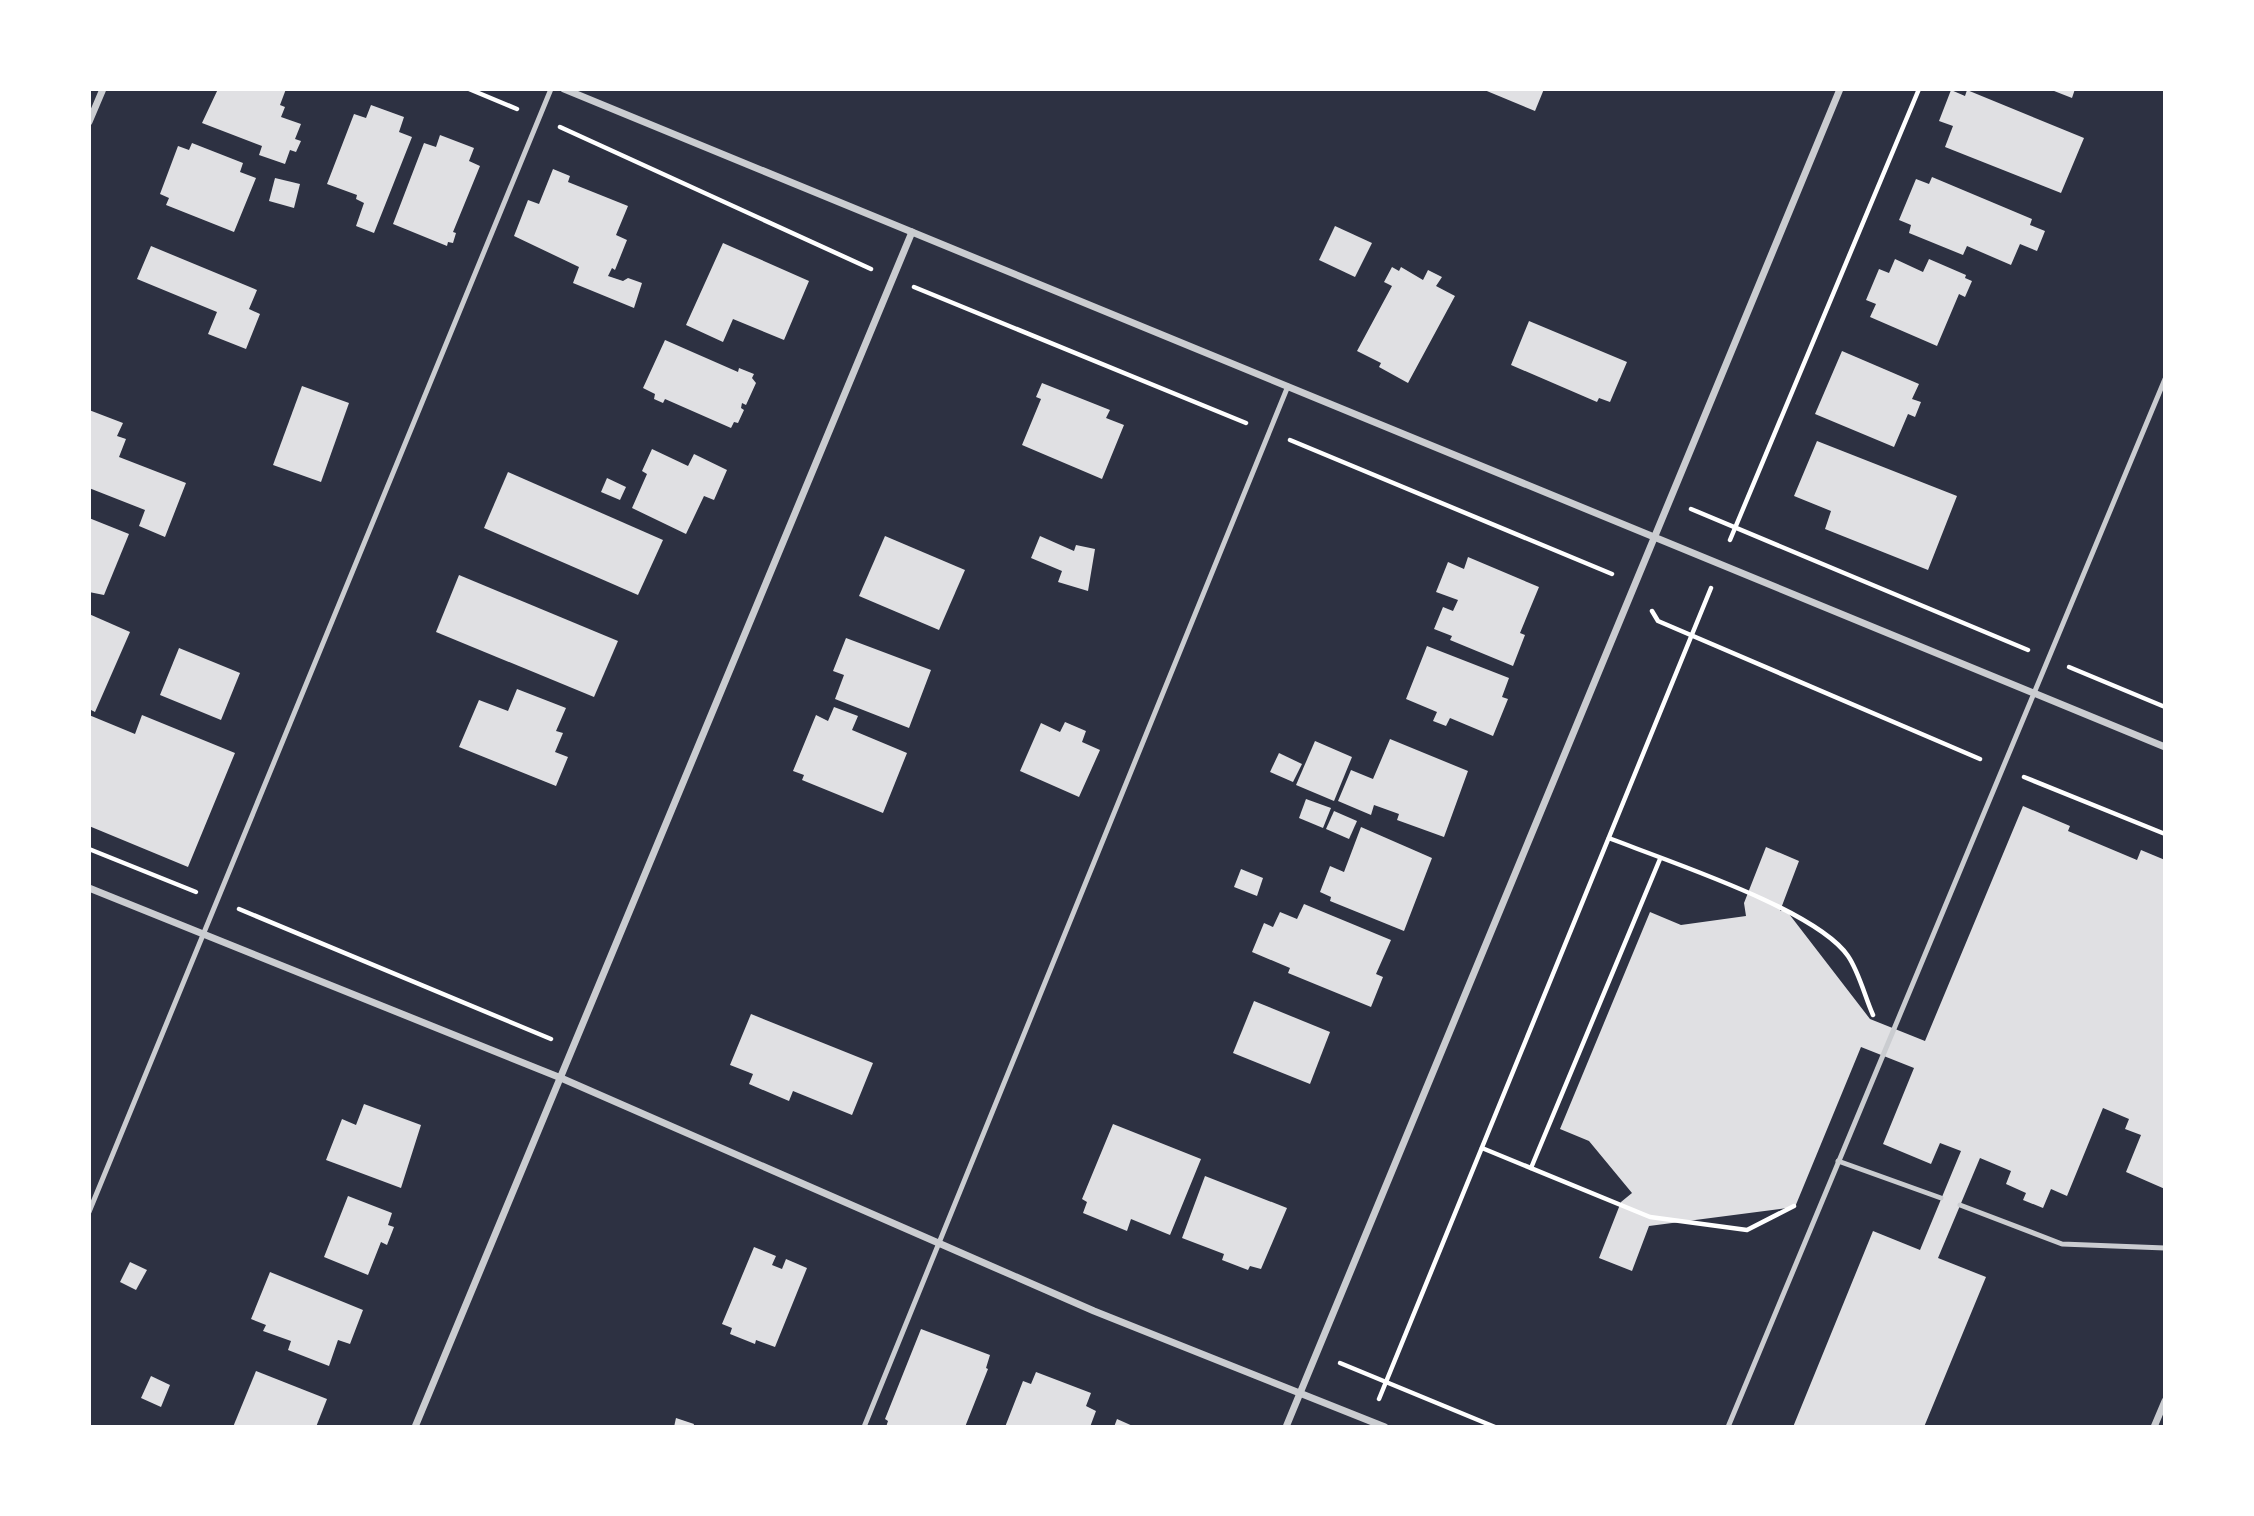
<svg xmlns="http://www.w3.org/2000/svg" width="2254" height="1516" viewBox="0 0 2254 1516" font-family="Merriweather,serif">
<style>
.building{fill:#e0e0e3}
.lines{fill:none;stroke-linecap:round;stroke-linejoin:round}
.path{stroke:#fff;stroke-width:4.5}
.service{stroke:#caccd0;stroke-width:5}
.minor{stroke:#caccd0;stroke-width:7}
</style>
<rect width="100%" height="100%" fill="#2d3142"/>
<!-- building -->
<g class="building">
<polygon points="218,89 286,89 280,105 285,107 281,117 301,124 295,139 301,141 296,152 290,150 285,164 259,155 262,146 202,123"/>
<polygon points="1482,89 1544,89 1535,111"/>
<polygon points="2049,89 2075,89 2072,98"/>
<polygon points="1951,90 1965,96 1967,90 2084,138 2061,193 1945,147 1953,126 1939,121"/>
<polygon points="371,105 404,117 399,132 412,137 374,233 356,226 364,203 356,199 357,195 327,184 354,114 366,118"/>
<polygon points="440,135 474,148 469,161 480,166 453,232 456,233 453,243 448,242 447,246 393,224 424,143 436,147"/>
<polygon points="192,143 243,163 240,172 256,178 234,232 166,205 169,198 160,194 178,146 189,150"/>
<polygon points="553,169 570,176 568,182 628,206 616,235 627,240 615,270 612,268 608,276 623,281 628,278 642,283 634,308 573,283 579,267 514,236 528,200 539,204"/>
<polygon points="1932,177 2032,219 2030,225 2045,231 2037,251 2020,244 2011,265 1967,246 1963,255 1909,233 1911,225 1899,220 1916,179 1929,184"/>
<polygon points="275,178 300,184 294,208 269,201"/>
<polygon points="1335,226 1372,243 1355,277 1319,260"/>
<polygon points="723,243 809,281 784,340 733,319 723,342 686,325"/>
<polygon points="151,246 257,290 249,309 260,314 246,349 208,334 217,312 137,279"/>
<polygon points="1895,259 1923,272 1929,259 1966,275 1965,278 1972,281 1965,297 1959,294 1937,346 1870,317 1876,304 1866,300 1879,269 1889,273"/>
<polygon points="1392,267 1399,271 1401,267 1423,280 1428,270 1442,277 1436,286 1455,296 1408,383 1379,367 1381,363 1357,351 1392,286 1384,282"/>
<polygon points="1529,321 1627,362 1610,402 1599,398 1597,402 1511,365"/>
<polygon points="665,340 738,372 739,368 754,374 752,378 756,383 746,405 742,403 741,408 744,410 738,423 734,422 731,428 665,399 663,403 654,399 655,394 643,388"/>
<polygon points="1842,351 1919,384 1912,399 1921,402 1915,417 1908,414 1894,447 1815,414"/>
<polygon points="1042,383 1110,410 1106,418 1124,425 1102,479 1022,445 1041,399 1036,397"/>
<polygon points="302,386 349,403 321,482 273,465"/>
<polygon points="89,410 123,423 117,436 126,439 119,457 186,483 165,537 139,526 145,510 89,488"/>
<polygon points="1817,441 1957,496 1928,570 1825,529 1831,511 1794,496"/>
<polygon points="652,449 688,466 694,454 727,470 714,500 704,496 686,534 632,508 647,474 642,471"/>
<polygon points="508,472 663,540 638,595 484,528"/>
<polygon points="607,478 626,487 620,500 601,492"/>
<polygon points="89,518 129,534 104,595 89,592"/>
<polygon points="885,536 965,570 939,630 859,596"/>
<polygon points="1040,536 1074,551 1076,545 1095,549 1088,591 1058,582 1062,571 1031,558"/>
<polygon points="1468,557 1539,587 1520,633 1525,635 1513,666 1450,640 1452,636 1434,629 1443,607 1453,611 1458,600 1436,592 1448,562 1464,569"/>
<polygon points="459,575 618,641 594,697 436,632"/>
<polygon points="89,614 130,632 95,712 89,709"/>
<polygon points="846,638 931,670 909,728 835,699 844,675 833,671"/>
<polygon points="1427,646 1509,678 1502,697 1508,699 1493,736 1450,718 1446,726 1433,721 1437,712 1406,699"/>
<polygon points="179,648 240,673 221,720 160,695"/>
<polygon points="517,689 566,708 556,731 563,733 555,752 568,757 556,786 459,747 479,700 508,711"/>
<polygon points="834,707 858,716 852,730 907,753 883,813 802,780 804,775 793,771 816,715 828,721"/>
<polygon points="89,715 135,734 142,715 235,753 188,867 89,826"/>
<polygon points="1065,722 1086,731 1082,742 1100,750 1079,797 1020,771 1041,723 1060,732"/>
<polygon points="1390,739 1468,771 1444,837 1397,820 1399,814 1374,805 1371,815 1338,801 1351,770 1373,779"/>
<polygon points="1315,741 1352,757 1334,801 1296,785"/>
<polygon points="1279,753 1302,764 1293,782 1270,772"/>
<polygon points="1306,799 1331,808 1323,828 1299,818"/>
<polygon points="2023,806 2070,826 2068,831 2137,860 2141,850 2165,860 2165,1189 2126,1172 2141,1135 2125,1129 2129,1119 2103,1108 2067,1196 2051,1189 2043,1208 2023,1200 2026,1193 2006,1184 2011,1171 1980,1158 1938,1258 1986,1277 1924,1427 1793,1427 1873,1231 1920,1250 1961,1151 1940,1143 1931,1164 1883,1144 1914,1068 1861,1047 1795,1207 1649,1226 1632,1271 1599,1258 1621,1202 1632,1193 1589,1141 1560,1129 1650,912 1681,925 1746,916 1744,903 1766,847 1799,861 1780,911 1786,910 1870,1019 1925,1041"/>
<polygon points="1334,811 1357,821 1349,839 1326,829"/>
<polygon points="1361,827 1432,858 1404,931 1330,901 1331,897 1320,892 1330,866 1344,872"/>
<polygon points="1241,869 1263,878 1257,896 1234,887"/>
<polygon points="1304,904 1391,940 1376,974 1383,977 1371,1007 1288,973 1290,968 1252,952 1264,923 1273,927 1280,912 1297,919"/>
<polygon points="1254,1001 1330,1032 1310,1084 1233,1053"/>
<polygon points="751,1014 873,1063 852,1115 793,1091 789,1101 749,1084 753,1074 730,1065"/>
<polygon points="364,1104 421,1125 401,1188 326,1160 342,1119 356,1125"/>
<polygon points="1113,1124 1201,1159 1170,1235 1131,1219 1127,1231 1083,1213 1087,1202 1082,1199"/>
<polygon points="1205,1176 1287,1208 1261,1269 1250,1266 1248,1270 1222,1260 1224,1254 1182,1238"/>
<polygon points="348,1196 392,1213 388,1225 394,1227 387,1245 381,1242 368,1275 324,1257"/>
<polygon points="754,1247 776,1256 772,1265 782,1269 786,1259 807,1268 775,1347 756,1340 755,1344 730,1334 732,1328 722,1324"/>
<polygon points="130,1262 147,1270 136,1290 120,1282"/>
<polygon points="270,1272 363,1310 350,1344 338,1340 329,1366 288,1350 291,1341 263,1331 266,1325 251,1319"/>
<polygon points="921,1329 990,1355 986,1368 988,1369 965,1427 886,1427 888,1421 885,1419"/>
<polygon points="256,1371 327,1399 316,1427 233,1427"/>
<polygon points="1036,1372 1091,1393 1086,1406 1096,1411 1090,1427 1005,1427 1023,1381 1031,1384"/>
<polygon points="151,1376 170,1385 161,1407 141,1398"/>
<polygon points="676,1418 694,1424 693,1427 674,1427"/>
<polygon points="1117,1419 1135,1427 1114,1427"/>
</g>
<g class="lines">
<!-- path -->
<g class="path">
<polyline points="469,89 517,109"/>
<polyline points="560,127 871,269"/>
<polyline points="914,287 1246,423"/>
<polyline points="1290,440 1612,574"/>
<polyline points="1691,509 2028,650"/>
<polyline points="1730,540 1919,89"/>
<polyline points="1652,611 1658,621 1980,759"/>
<polyline points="2069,667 2165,707"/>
<polyline points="2024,777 2165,834"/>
<path d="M 1609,838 C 1666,861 1816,909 1848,956 C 1859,972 1865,997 1873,1015"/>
<polyline points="89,849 196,892"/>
<polyline points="239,909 551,1039"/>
<polyline points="1482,1148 1650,1217 1747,1230 1794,1206"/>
<polyline points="1531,1168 1660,859"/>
<polyline points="1340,1363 1495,1427"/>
<polyline points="1379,1399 1711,588"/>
</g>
<!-- service -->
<g class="service">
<polyline points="1838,1161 1941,1198"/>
<polyline points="1960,1205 2062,1244 2165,1248"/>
<polyline points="89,1212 551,89"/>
<polyline points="864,1427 1288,386"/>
<polyline points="1728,1427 2165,379"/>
</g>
<!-- minor -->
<g class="minor">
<polyline points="564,89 2165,747"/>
<polyline points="89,122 103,89"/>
<polyline points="89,888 561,1078 1094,1311 1385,1427"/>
<polyline points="415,1427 912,232"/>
<polyline points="1286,1427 1840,89"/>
<polyline points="2154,1427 2165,1401"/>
</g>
</g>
<!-- border -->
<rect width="2254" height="1516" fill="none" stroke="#ffffff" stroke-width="182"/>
</svg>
